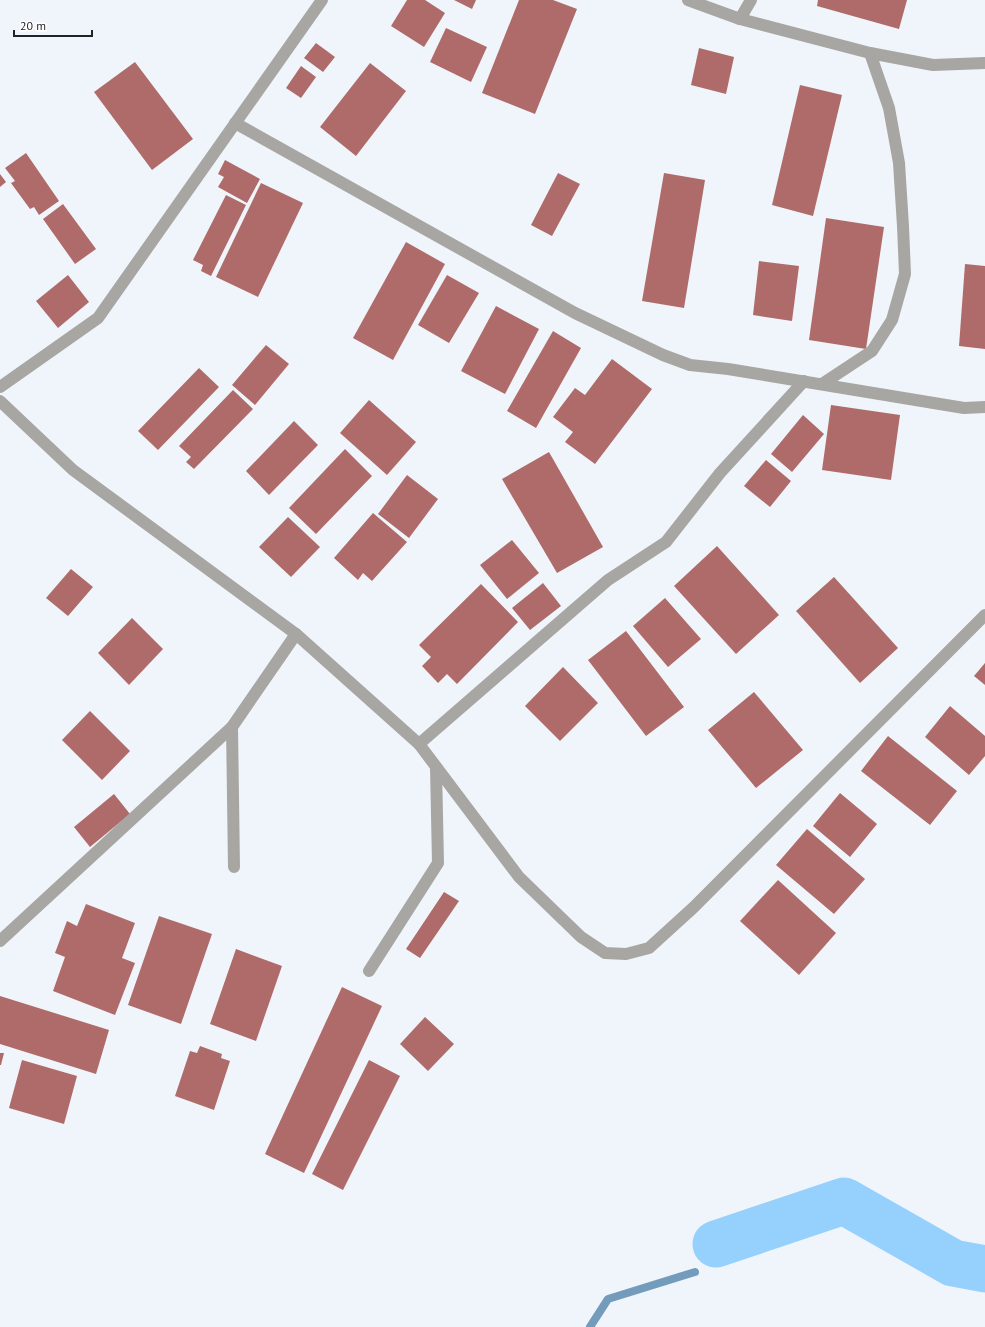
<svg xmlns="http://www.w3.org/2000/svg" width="985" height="1327" viewBox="0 0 985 1327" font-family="'PT Sans',sans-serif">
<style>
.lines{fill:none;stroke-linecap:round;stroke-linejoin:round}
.stream{stroke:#739cbc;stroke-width:8}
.river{stroke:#96d0fc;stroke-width:47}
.building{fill:#ae6b69}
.minor{stroke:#a8a6a3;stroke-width:12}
</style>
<rect width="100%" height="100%" fill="#f0f5fb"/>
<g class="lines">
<!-- stream -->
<polyline class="stream" points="590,1327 608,1299 695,1272"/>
<!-- river -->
<polyline class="river" points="716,1244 844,1201 953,1263 985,1269"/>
</g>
<!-- building -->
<g class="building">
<polygon points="407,0 425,0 445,13 424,47 391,26"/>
<polygon points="454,0 476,0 472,9"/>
<polygon points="519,0 553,0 577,9 535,114 482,93"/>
<polygon points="818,0 907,0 899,29 817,6"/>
<polygon points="446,28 487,47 471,82 430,62"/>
<polygon points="316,43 335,57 323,72 304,58"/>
<polygon points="699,48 734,57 726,94 691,85"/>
<polygon points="135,62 193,139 152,170 94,92"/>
<polygon points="370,63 406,91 356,156 320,127"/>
<polygon points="301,66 316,77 301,98 286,88"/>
<polygon points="800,85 842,95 813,216 772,205"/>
<polygon points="26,153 59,201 39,215 34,207 30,209 11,183 15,181 5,168"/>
<polygon points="225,160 260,179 247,203 218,187 224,177 218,174"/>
<polygon points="558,173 580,184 552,236 531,225"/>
<polygon points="664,173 705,180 684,308 642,301"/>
<polygon points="0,174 6,182 0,187"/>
<polygon points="261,183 303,203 258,297 216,277"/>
<polygon points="226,195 246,205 211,276 201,271 203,265 193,260"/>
<polygon points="63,204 96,249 75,264 43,219"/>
<polygon points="826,218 884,227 866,349 809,340"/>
<polygon points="406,242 445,264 393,360 353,338"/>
<polygon points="759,261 799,266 792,321 753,315"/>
<polygon points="965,264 985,266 985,349 959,346"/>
<polygon points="68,275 89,302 58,328 36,301"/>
<polygon points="447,275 479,293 449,343 418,325"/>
<polygon points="496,306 539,329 505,394 461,371"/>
<polygon points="553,331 581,348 536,428 507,411"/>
<polygon points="266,345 289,364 255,405 232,385"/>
<polygon points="612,359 652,389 595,464 565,442 573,432 553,417 575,388 585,395"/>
<polygon points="199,368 219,387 158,450 138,431"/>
<polygon points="233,390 253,409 194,469 186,462 191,457 179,446"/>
<polygon points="369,400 416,442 387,475 340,433"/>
<polygon points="831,405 900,415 891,480 822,470"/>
<polygon points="803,415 824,434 792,472 771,454"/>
<polygon points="294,421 318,445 269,495 246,471"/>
<polygon points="345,449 372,476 316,534 289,508"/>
<polygon points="549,452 603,547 557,573 502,479"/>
<polygon points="766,460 791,481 770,507 744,486"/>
<polygon points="407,475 438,499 409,538 378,514"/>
<polygon points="373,513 407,542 372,581 363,573 358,580 334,558"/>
<polygon points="288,517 320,547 291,577 259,547"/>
<polygon points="512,540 539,573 507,599 480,565"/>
<polygon points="717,546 779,615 736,654 674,586"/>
<polygon points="71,569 93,587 68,616 46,598"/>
<polygon points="834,577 898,648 860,683 796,611"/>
<polygon points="543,583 561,606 530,630 512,608"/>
<polygon points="481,584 518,622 457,684 447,674 438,683 422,666 431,657 419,645"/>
<polygon points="665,598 701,639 668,667 633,626"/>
<polygon points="132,618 163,649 129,685 98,653"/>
<polygon points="626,631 684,707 646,736 588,660"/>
<polygon points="985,663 985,685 974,676"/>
<polygon points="563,667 598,703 560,741 525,706"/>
<polygon points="754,692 803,750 756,788 708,730"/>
<polygon points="950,706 985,736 985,756 969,775 925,737"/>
<polygon points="90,711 130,751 102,780 62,740"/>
<polygon points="888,736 957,791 930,825 861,771"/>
<polygon points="840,793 877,824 850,857 813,826"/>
<polygon points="114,794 130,814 90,847 74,827"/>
<polygon points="807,829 865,879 834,914 776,865"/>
<polygon points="778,880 836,933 799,975 740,921"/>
<polygon points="444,892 459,901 420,958 406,949"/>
<polygon points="86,904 135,923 122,958 135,963 115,1015 53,991 65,957 55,953 67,921 77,926"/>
<polygon points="159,916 212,934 181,1024 128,1005"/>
<polygon points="236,949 282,966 256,1041 210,1024"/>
<polygon points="342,987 382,1006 304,1173 265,1154"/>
<polygon points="0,996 109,1030 96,1074 0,1044"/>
<polygon points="425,1017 454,1044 428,1071 400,1044"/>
<polygon points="200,1046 222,1054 221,1058 230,1061 214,1110 175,1096 190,1051 197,1053"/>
<polygon points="0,1053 4,1053 1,1065 0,1065"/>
<polygon points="22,1060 77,1076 64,1124 9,1108"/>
<polygon points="369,1060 400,1076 343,1190 312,1174"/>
</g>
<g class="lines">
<!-- minor -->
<g class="minor">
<polyline points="688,0 740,19 870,53 933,65 985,63"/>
<polyline points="740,19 751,0"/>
<polyline points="235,123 575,313 663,355 690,365 728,369 964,408 985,407"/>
<polyline points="822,384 872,351 892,320 905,274 903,226 899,163 889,108 870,53"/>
<polyline points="0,387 98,318 322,0"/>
<polyline points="0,401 73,470 296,634 419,744 519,877 581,937 605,953 626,954 649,948 694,907 985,615"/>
<polyline points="232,727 234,867"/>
<polyline points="419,744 608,580 666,542 720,473 804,381"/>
<polyline points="0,941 232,727 296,634"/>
<polyline points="369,971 438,863 436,767"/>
</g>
</g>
<!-- scale -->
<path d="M14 30v6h78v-6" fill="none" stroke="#212325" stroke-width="2"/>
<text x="20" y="30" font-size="12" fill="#212325" stroke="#ffffff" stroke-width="3" paint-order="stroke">20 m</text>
</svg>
